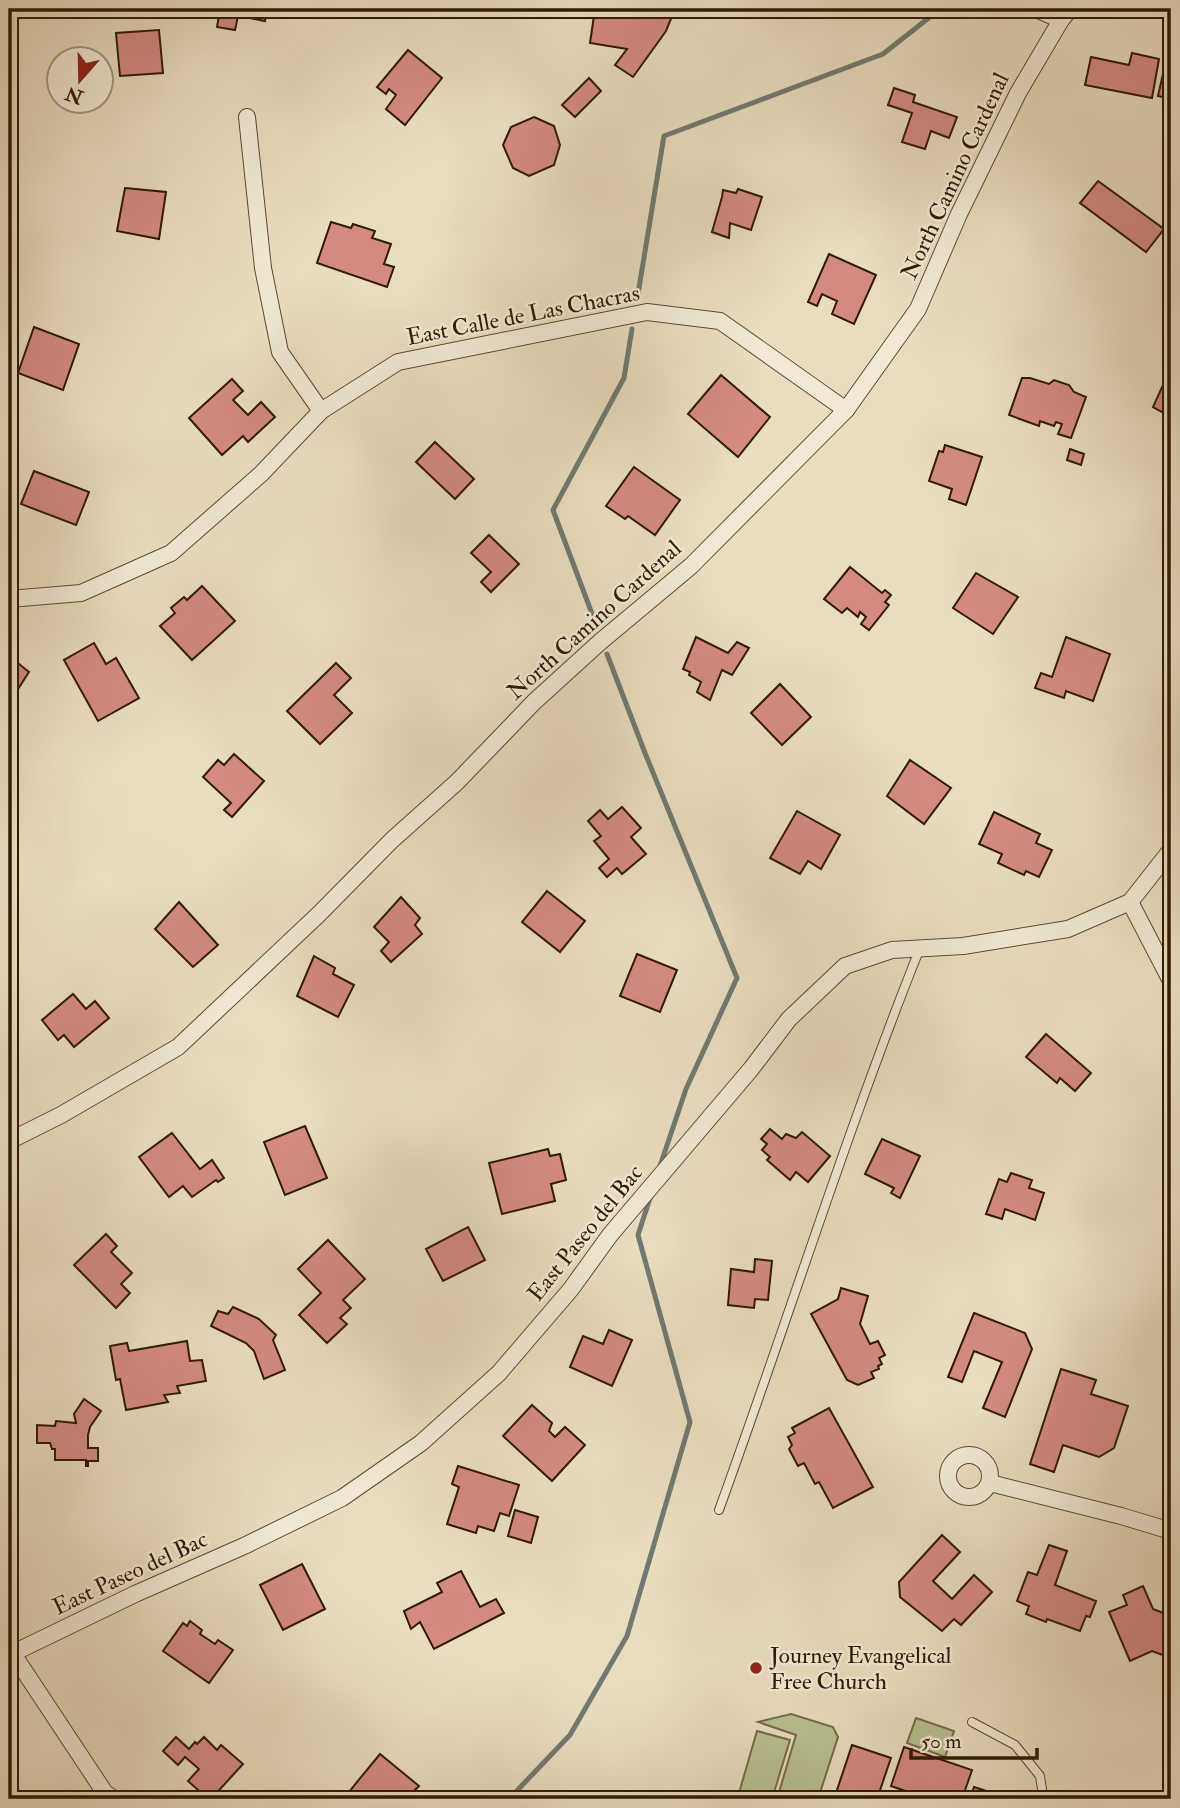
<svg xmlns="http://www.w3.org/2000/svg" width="1180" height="1808" viewBox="0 0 1180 1808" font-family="'IM FELL Double Pica',serif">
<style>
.green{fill:#b8c091;stroke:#746d4a;stroke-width:2}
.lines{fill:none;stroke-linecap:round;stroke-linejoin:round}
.stream{stroke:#717a72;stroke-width:5}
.building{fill:#d48a82;stroke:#301a02;stroke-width:2}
.service-casing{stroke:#5e4b31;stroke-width:10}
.minor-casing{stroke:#5e4b31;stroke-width:18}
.service{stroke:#f1e9d5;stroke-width:8}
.minor{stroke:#f1e9d5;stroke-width:16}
.poi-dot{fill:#8f2418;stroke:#f1e9d5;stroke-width:2.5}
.labels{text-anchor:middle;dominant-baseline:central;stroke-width:5;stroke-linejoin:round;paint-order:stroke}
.street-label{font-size:23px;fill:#301a02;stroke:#f1e9d5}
.poi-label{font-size:23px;fill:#301a02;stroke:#f1e9d5;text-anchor:start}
</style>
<rect width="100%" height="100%" fill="#e9ddbf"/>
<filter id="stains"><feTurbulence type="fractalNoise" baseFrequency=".00286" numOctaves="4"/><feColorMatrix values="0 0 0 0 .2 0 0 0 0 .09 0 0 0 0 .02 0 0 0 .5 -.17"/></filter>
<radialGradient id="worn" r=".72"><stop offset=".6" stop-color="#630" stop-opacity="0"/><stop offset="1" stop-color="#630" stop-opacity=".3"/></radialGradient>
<!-- green -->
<g class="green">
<polygon points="791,1714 833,1727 838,1737 818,1799 777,1799 796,1735 758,1722"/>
<polygon points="916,1718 954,1731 945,1757 907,1743"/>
<polygon points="757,1731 790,1740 772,1799 761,1799 739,1793"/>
</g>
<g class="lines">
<!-- stream -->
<g class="stream">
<polyline points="637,300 664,136 883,54 940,9"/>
<polyline points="597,627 553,510 624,378 632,329"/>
<polyline points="607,654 645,753 737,978 686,1089 660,1166"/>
<polyline points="509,1799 570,1735 627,1636 690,1422 638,1235 651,1195"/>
</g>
</g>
<!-- building -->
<g class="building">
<polygon points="220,9 279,9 278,13 267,11 265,21 238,16 235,30 217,27"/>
<polygon points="595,9 629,14 631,9 675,9 666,31 633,77 615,65 627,49 590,43"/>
<polygon points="159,30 163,73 120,76 116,33"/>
<polygon points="408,50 442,78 405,125 386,109 396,95 389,89 386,94 377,87"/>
<polygon points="1132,53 1159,59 1152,98 1085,85 1091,57 1129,65"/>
<polygon points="1165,65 1171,67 1171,99 1158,96"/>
<polygon points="589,78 601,91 575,117 562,105"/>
<polygon points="894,88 915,95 913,102 957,117 949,138 931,131 925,149 902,142 912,113 888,105"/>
<polygon points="534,117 554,126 560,145 554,165 529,176 513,168 503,145 511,127"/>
<polygon points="1098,181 1164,229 1146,252 1080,203"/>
<polygon points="125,188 166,192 159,239 117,231"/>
<polygon points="738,189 762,197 751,230 730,223 729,238 712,232 722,197 723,190 736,193"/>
<polygon points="331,222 351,228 353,224 375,231 372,238 391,244 384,264 394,267 387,287 317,263"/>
<polygon points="829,254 876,275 854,324 832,314 837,301 822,294 817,306 808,302"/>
<polygon points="34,327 79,344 63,390 18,373"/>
<polygon points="721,375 770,417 738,457 688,414"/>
<polygon points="1167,376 1171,378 1171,417 1153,407"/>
<polygon points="1022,378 1030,378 1049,384 1054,380 1069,385 1074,392 1086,397 1071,438 1058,434 1062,424 1056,422 1054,426 1040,421 1039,426 1009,415"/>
<polygon points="232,379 243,391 233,400 248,415 261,402 275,417 248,442 243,436 222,455 189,418"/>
<polygon points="435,442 474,479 455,499 416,462"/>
<polygon points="945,445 982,457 966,505 949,499 952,489 929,481 939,451 943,452"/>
<polygon points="1070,449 1084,454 1081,465 1067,460"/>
<polygon points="634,467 680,500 655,535 628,516 625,519 606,506"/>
<polygon points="34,471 89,492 76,525 21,504"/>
<polygon points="489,535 519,564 491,592 481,582 491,572 471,553"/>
<polygon points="850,567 882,593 885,590 891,595 885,602 889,605 869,630 861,624 866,617 860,612 858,617 847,608 842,613 824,599"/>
<polygon points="976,573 1018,597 993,634 953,608"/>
<polygon points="202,586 235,621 192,660 160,626 175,613 171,608 184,597 187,600"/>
<polygon points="696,637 728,653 737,642 749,648 732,675 722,670 710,700 697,692 701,682 689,675 690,672 683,669"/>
<polygon points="1066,637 1110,654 1093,701 1066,691 1064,698 1035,688 1041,673 1052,677"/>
<polygon points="94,643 106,664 116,658 139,698 98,721 64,660"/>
<polygon points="9,656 29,672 9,703"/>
<polygon points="336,663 351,678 334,695 352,713 320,744 287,711"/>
<polygon points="780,684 811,717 782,745 751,713"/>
<polygon points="234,754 264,781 232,817 224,810 231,803 203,777 218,760 224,765"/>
<polygon points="910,760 951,788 924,824 887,796"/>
<polygon points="622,807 641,828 631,837 646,854 622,874 617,868 607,877 599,868 609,859 594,841 601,836 588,821 600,810 608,819"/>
<polygon points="797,811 840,835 821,869 808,861 800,874 770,858"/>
<polygon points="994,812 1040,834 1036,843 1052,850 1039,877 1026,871 1024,875 998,863 1002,854 979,844"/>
<polygon points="547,891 585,921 560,952 522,922"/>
<polygon points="401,897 420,918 415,925 422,934 391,962 381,951 389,942 374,927"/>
<polygon points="179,902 218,945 193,967 155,929"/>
<polygon points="637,954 677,970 660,1012 620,996"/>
<polygon points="314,956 335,968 333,974 354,985 338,1017 297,996"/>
<polygon points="73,994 86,1009 95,1001 109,1018 74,1047 64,1035 58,1040 42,1020"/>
<polygon points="1046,1034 1091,1073 1075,1091 1060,1078 1057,1083 1026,1057"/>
<polygon points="305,1126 327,1178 285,1195 264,1142"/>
<polygon points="770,1129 782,1139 786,1134 796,1138 802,1132 830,1156 808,1182 796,1172 790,1180 767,1160 770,1157 762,1150 767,1144 761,1139"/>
<polygon points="172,1133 200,1169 212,1160 224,1178 218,1182 216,1180 192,1197 183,1186 169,1197 139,1157"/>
<polygon points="882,1139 920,1156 900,1198 891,1193 894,1188 865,1174"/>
<polygon points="548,1149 550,1156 560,1154 566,1180 551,1184 555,1201 502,1214 489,1163"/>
<polygon points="1011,1173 1032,1180 1029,1188 1044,1193 1035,1220 1005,1209 1002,1219 986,1214 999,1179 1007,1182"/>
<polygon points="468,1227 485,1260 443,1281 426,1249"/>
<polygon points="106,1234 117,1246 111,1252 132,1273 121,1284 130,1293 116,1308 74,1265"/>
<polygon points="328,1240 365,1279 343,1300 351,1308 340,1318 347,1324 327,1343 299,1315 321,1293 298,1269"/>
<polygon points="755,1259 772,1261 768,1300 755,1299 754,1308 728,1305 731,1269 754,1272"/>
<polygon points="841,1288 868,1296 860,1324 870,1344 878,1341 885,1355 879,1358 882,1364 878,1366 879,1369 871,1372 874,1378 858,1385 847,1380 811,1314 838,1299"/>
<polygon points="233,1307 259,1319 276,1335 273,1340 285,1370 264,1379 254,1351 246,1343 211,1326 218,1311 228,1314"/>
<polygon points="974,1313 1025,1333 1032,1349 1005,1417 983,1408 1002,1362 974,1351 962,1382 948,1377"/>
<polygon points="609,1330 632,1340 612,1386 570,1367 583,1336 603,1344"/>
<polygon points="187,1341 190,1361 202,1360 206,1381 177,1386 180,1393 164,1395 168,1402 126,1410 120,1379 116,1380 110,1346 127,1343 129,1351"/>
<polygon points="1061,1369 1096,1380 1091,1394 1128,1406 1114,1448 1099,1457 1063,1445 1054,1472 1030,1464"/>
<polygon points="84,1399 101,1411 90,1427 88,1435 88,1448 98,1448 98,1461 88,1461 88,1466 86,1466 86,1460 55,1460 55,1449 52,1449 50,1443 37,1443 37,1425 55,1426 56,1421 76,1423 74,1414"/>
<polygon points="532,1405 552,1423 549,1431 555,1437 565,1427 585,1445 552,1481 503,1436"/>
<polygon points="829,1408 873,1487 833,1508 819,1482 815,1484 804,1463 798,1466 789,1449 792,1445 788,1437 795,1433 792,1428"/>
<polygon points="458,1466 519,1485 509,1516 500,1513 494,1531 478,1526 476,1533 447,1524 459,1487 452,1484"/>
<polygon points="9,1479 15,1479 13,1521 9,1520"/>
<polygon points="515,1510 538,1517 531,1543 508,1536"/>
<polygon points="942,1535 960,1552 933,1581 952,1599 974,1575 992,1592 961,1625 954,1619 942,1631 900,1597 899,1582"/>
<polygon points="1049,1545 1067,1551 1055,1585 1096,1601 1090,1617 1086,1616 1080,1631 1047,1619 1046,1622 1026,1614 1029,1606 1017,1601 1028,1572 1037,1575"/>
<polygon points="302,1564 325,1609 283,1630 260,1585"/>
<polygon points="461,1571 480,1607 496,1599 504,1613 434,1649 420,1622 411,1629 404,1611 442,1592 437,1583"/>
<polygon points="1143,1586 1153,1609 1171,1616 1171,1658 1152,1651 1130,1661 1109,1612 1127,1605 1123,1595"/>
<polygon points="190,1621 202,1630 200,1634 215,1644 218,1640 233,1650 209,1683 163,1651 183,1623 187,1626"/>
<polygon points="176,1737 189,1749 195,1742 197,1744 204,1737 217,1750 221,1745 243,1764 211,1799 208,1799 188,1781 199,1769 185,1757 178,1765 163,1751"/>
<polygon points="852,1745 891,1758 877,1799 834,1799"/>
<polygon points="904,1747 972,1770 962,1799 929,1799 891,1786"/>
<polygon points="380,1754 419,1786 406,1799 356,1799 348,1793"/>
<polygon points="974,1787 1011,1799 970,1799"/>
</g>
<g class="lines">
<defs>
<g id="service">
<path d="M 719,1510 C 787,1323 846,1133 920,948"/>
<polyline points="972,1722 1015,1745 1040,1776 1043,1796"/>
</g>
<g id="minor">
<polyline points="1036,9 1061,20"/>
<polyline points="247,117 263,268 280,352 321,411"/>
<polyline points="9,599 81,593 171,553 261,474 321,411 398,362 647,312 720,321 846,410"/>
<polyline points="1130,902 1171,981"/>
<polyline points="9,1141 61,1115 178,1047 319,914 392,840 457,782 534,702 600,642 691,566 846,410 918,309 959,214 1018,93 1061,20 1070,9"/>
<circle cx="969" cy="1476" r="21"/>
<polyline points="990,1483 1121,1516 1171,1531"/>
<polyline points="13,1654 105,1793 114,1799"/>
<polyline points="9,1655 135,1594 244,1546 342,1498 421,1443 499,1373 571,1289 610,1235 751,1069 789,1019 845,966 892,950 963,946 1068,929 1130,902 1171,850"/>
</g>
</defs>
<!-- service casing -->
<use href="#service" class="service-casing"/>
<!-- minor casing -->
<use href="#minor" class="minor-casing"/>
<!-- service -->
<use href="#service" class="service"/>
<!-- minor -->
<use href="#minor" class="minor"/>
</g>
<!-- markers -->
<circle class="poi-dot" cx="756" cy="1668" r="7"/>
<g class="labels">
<!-- street labels -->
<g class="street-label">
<text transform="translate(955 176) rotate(-65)">North Camino Cardenal</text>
<text transform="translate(523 315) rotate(-11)">East Calle de Las Chacras</text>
<text transform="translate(594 620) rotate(-42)">North Camino Cardenal</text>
<text transform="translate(585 1233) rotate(-51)">East Paseo del Bac</text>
<text transform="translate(130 1573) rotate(-25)">East Paseo del Bac</text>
</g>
<!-- poi labels -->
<g class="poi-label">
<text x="770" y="1655">Journey Evangelical<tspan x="770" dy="26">Free Church</tspan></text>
</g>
</g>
<!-- margin -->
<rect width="1180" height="1808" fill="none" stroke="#e9ddbf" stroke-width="35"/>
<rect x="10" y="10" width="1159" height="1787" fill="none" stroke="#301a02" stroke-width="3.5"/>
<rect x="18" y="18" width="1145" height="1773" fill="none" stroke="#301a02" stroke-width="2"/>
<!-- north arrow -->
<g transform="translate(80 80) rotate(200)"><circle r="33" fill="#f1e9d5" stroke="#a49681" stroke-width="2"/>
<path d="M0-5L12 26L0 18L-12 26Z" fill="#8f2418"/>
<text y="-10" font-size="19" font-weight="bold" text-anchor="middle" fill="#301a02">N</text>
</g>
<!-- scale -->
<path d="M911 1748v10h126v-10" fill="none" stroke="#301a02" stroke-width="3.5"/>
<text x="921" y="1748" font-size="21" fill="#301a02" stroke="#f1e9d5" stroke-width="5" paint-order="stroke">50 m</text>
<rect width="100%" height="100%" filter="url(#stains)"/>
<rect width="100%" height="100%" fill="url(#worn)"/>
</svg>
